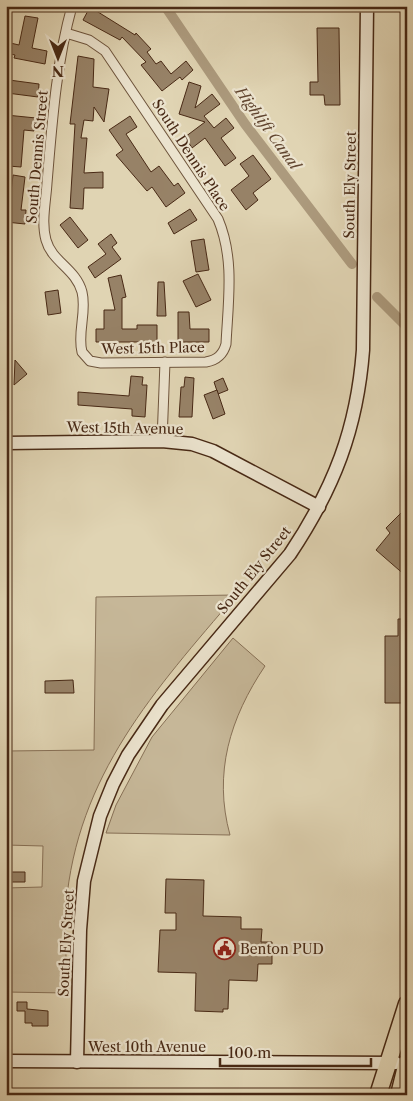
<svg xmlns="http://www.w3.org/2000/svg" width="413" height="1101" viewBox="0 0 413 1101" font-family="'Libre Caslon Text',serif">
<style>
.green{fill:#c6b798;stroke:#877056}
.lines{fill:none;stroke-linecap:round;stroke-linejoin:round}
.canal{stroke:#ac9a7d;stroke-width:10}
.building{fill:#978267;stroke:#482915}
.street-casing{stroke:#6e543c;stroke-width:11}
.secondary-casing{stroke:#482915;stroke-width:15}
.highway-casing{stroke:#482915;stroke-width:19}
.street{stroke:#ebe3ce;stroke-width:9}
.secondary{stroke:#ebe3ce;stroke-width:12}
.highway{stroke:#e0d4b3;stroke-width:16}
.labels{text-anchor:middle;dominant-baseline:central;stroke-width:4.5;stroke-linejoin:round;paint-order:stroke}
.street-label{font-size:14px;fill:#482915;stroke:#ebe3ce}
.poi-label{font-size:14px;fill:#482915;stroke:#ebe3ce;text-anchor:start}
.water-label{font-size:15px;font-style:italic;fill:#61452f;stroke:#ebe3ce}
</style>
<rect width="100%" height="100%" fill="#e0d4b3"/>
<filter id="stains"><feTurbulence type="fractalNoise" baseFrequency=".004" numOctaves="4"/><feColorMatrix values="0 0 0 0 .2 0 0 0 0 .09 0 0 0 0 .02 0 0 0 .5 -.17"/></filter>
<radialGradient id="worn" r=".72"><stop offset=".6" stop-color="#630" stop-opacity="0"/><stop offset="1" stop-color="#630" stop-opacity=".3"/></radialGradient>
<!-- green -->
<g class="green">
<path d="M 236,595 C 155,690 77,775 66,906 C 64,934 67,964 67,993 L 6,992 L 6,888 L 42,887 L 43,846 L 6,845 L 6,751 L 94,750 L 96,597 Z"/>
<path d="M 233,638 L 265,666 C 230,718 213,773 230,835 L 106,833 L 116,805 L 152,737 Z"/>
</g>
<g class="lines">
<!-- canal -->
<g class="canal">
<polyline points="165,6 245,124 352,264"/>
<polyline points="377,297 407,327"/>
</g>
</g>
<!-- building -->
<g class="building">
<polygon points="90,7 135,35 136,33 151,49 147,52 156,64 161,61 171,74 186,61 193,70 182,80 180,77 162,91 141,65 146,62 122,37 120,40 83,20"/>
<polygon points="25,16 38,18 32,48 47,51 45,64 14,58 15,55 6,53 6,42 19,45"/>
<polygon points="317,28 339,28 340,105 325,105 324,95 310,95 310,82 318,82"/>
<polygon points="78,56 94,59 93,87 109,89 104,122 94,107 93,121 84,120 81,138 87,138 84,173 103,172 103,188 84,188 83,209 70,208 75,124 70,124"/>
<polygon points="9,80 39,84 38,97 7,93"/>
<polygon points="189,82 201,86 195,108 212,94 220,104 204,116 214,128 226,118 234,128 221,138 236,158 225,166 205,138 192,148 185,137 205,122 179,114"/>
<polygon points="6,115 36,118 34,131 24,130 21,167 8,166 11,129 6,128"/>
<polygon points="130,116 137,127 126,134 151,172 159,166 174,186 178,183 185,193 166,207 152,187 147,191 116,155 123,150 109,130"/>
<polygon points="253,155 271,179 253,193 258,200 246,210 231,190 249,176 240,164"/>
<polygon points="13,175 25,177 21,210 26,210 25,224 6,222 6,208 9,209"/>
<polygon points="190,209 197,220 174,234 168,223"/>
<polygon points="70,217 88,240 78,248 60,225"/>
<polygon points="111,234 117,243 112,247 121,259 95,278 88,267 106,254 98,244"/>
<polygon points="204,239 209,270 196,272 191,241"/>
<polygon points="198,274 211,300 196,307 183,281"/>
<polygon points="121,275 126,297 122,298 122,329 137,329 137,325 157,325 157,345 148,345 148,342 96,342 96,329 104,329 104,310 115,310 108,278"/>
<polygon points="158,282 164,282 166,316 157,316"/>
<polygon points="58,290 61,313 48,315 45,292"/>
<polygon points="178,312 189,312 190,329 209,329 209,342 178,342"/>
<polygon points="15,360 27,374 14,385"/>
<polygon points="131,376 143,377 142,385 147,385 145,417 132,416 132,409 78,405 78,392 129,396"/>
<polygon points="185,377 194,378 192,417 179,417 181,387 184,387"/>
<polygon points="223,378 228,390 218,394 214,382"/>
<polygon points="217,390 225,414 213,419 204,395"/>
<polygon points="407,507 407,577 376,550 390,533 386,528"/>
<polygon points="398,619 407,619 407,703 385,703 385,636 398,636"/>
<polygon points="73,680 74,693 45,693 45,681"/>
<polygon points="6,872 25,872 25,882 7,882"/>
<polygon points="166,879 204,880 203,916 241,917 241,929 262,929 261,942 272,942 272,964 258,964 257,981 229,980 228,1009 223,1009 223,1012 195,1011 196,973 158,972 160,930 176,930 176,913 165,913"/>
<polygon points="17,1002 27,1002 27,1009 48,1011 48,1026 32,1026 32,1023 25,1023 25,1011 17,1011"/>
</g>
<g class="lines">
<defs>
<g id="street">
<path d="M 66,33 L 89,40 L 105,51 L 218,219 C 235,259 228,302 226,344 C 223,355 217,360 206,362 L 101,363 L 90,361 L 82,352 C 77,333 87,312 82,292 C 76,269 52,262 46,240 C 41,222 46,201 47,183 C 52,124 56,64 72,6"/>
<polyline points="162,441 165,362"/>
</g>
<g id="secondary">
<polyline points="6,443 162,441 192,444 213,451 319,507"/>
<polyline points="6,1061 396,1063"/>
<path d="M 77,1062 L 80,930 L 84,881 L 100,816 L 113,784 L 128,755 L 162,705 L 290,554 C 334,488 357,429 363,350 L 367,6"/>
</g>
<g id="highway">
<polyline points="378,1095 407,1004"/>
<polyline points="399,1095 407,1062"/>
</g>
</defs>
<!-- street casing -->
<use href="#street" class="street-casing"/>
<!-- secondary casing -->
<use href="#secondary" class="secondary-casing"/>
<!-- highway casing -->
<use href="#highway" class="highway-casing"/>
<!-- street -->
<use href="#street" class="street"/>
<!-- secondary -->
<use href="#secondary" class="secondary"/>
<!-- highway -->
<use href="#highway" class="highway"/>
</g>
<!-- icons -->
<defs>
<symbol id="civic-ring" viewBox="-11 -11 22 22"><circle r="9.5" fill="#ebe3ce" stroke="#8f2418" stroke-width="1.5"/><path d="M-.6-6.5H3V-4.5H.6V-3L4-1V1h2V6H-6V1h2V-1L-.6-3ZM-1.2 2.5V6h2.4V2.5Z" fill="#8f2418"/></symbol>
</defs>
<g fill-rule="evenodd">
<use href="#civic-ring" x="212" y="936" width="25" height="25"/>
</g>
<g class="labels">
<!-- street labels -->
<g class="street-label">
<text transform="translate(191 155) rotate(57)">South Dennis Place</text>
<text transform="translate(37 157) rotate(-85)">South Dennis Street</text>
<text transform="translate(350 185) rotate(-89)">South Ely Street</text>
<text transform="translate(153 348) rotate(-1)">West 15th Place</text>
<text transform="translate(125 428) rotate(1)">West 15th Avenue</text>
<text transform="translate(254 570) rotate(-51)">South Ely Street</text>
<text transform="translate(66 943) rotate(-87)">South Ely Street</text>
<text x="147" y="1047">West 10th Avenue</text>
</g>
<!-- poi labels -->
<g class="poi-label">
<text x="240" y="949">Benton PUD</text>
</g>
<!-- water labels -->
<g class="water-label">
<text transform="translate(268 128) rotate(54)">Highlift Canal</text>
</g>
</g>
<!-- margin -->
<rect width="413" height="1101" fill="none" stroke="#e0d4b3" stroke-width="25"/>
<rect x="8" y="8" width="398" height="1086" fill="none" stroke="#482915" stroke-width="2.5"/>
<rect x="12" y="12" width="388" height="1076" fill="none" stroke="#482915"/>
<!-- north arrow -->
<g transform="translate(58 58) rotate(180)" stroke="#ebe3ce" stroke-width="4" paint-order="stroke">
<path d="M0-4L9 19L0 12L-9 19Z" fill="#482915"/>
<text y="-8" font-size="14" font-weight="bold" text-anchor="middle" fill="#482915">N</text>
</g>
<!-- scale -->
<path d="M220 1058v8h151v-8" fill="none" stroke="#482915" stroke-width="2.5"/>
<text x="228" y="1058" font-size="15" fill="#482915" stroke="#ebe3ce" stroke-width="4" paint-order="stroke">100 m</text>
<rect width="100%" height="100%" filter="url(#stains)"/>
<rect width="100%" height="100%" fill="url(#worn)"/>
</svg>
